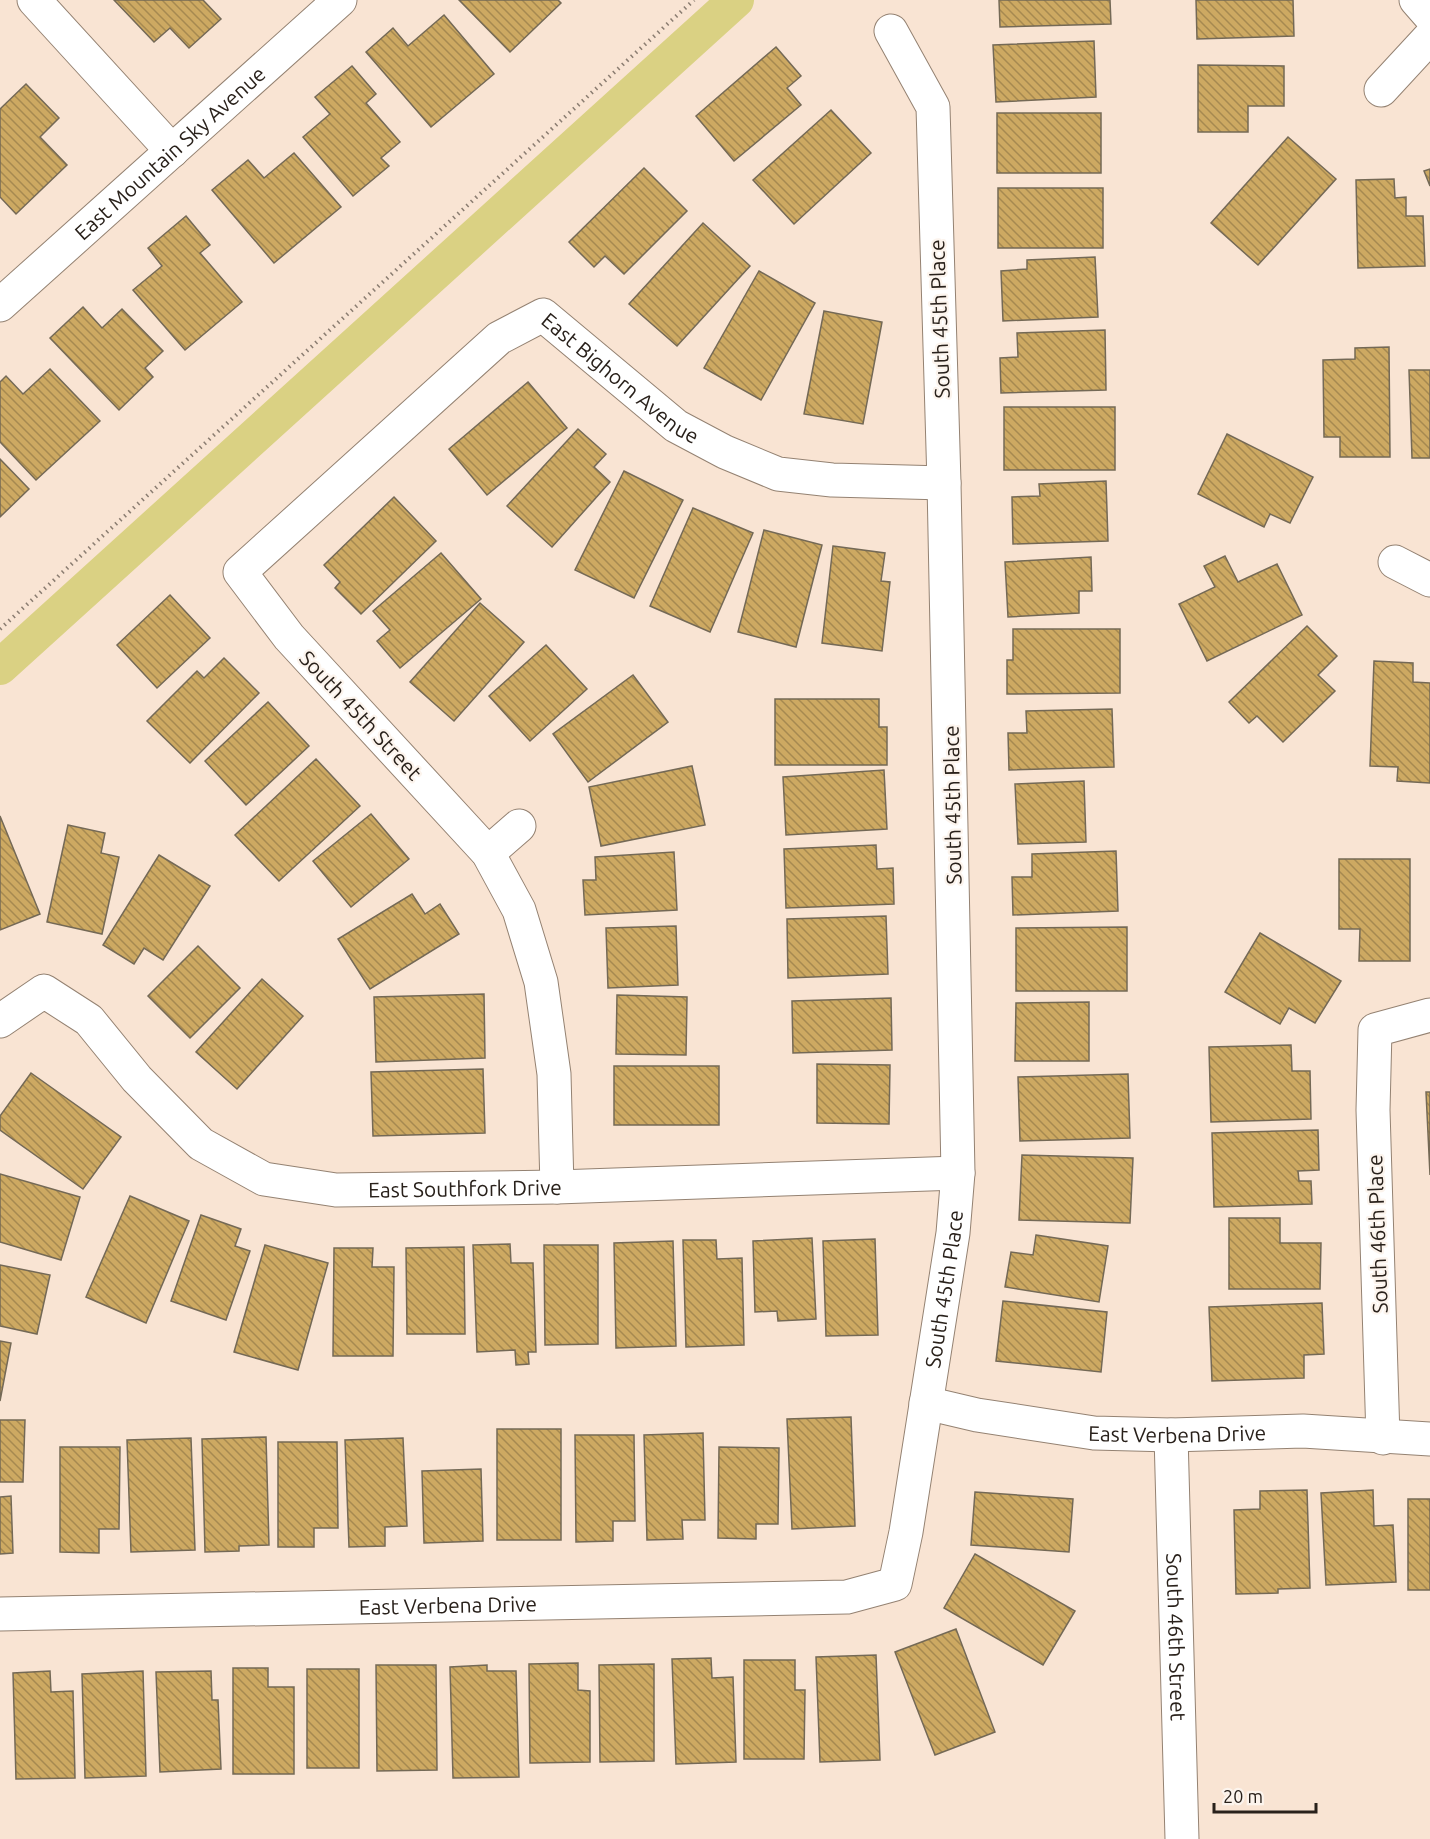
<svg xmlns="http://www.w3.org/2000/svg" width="1430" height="1839" viewBox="0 0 1430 1839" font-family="Ubuntu,sans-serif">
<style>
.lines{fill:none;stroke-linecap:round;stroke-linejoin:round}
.canal{stroke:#dad183;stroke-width:36}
.building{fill:url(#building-back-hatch);stroke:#746956;stroke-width:1.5}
.minor-casing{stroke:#948272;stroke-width:35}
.path{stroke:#8b7d71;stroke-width:4;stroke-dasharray:1.5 4.5;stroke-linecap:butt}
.minor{stroke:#fff;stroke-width:33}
.labels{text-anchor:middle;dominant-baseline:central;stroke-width:4.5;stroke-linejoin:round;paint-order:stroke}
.street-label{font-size:21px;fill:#29211b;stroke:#fcf4ed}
</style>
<defs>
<pattern id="building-back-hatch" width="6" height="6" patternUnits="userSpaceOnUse" patternTransform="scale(1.5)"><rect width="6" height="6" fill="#cda962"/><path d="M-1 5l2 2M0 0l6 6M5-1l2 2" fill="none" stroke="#a68950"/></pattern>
</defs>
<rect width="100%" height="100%" fill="#f9e4d3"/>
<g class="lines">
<!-- canal -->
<polyline class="canal" points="0,667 736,0"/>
</g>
<!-- building -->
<g class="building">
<polygon points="114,0 203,0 221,19 189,48 170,28 154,42"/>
<polygon points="459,0 558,0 561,3 510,52"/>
<polygon points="999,0 1110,0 1111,24 1000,27"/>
<polygon points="1196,0 1293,0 1294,36 1197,39"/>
<polygon points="444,15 494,74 431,127 366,52 393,28 408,46"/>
<polygon points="1094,41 1096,97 996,102 993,45"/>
<polygon points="776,47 801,76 787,88 801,105 734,161 696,116"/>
<polygon points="1198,65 1284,66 1284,106 1248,106 1248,132 1198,132"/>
<polygon points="352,66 376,94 366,103 400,142 381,158 389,166 353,196 303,137 330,114 315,97"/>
<polygon points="26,84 59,118 40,137 67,165 16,214 0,197 0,109"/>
<polygon points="831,110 871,153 794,224 753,180"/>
<rect x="997" y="113" width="104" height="60"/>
<polygon points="1288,137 1336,179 1258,265 1211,223"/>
<polygon points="294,153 341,207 274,263 212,190 248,160 264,178"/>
<polygon points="644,168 687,211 624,274 605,256 594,267 569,242"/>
<polygon points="1430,169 1430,186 1424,171"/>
<polygon points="1394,179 1395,198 1406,197 1406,216 1423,216 1425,266 1358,268 1356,180"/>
<rect x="998" y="188" width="105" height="60"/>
<polygon points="186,216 210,245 200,253 242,302 185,350 133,290 162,266 148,248"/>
<polygon points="703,223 750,266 677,346 629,304"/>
<polygon points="1095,257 1098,317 1003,321 1001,271 1027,269 1027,260"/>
<polygon points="759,271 815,303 761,400 704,368"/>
<polygon points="83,307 102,328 122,309 163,351 145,368 153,377 119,410 50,338"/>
<polygon points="824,311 882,322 863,424 804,414"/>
<polygon points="1105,330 1106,390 1001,393 1000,358 1018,357 1017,333"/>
<polygon points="1389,347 1390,457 1340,457 1340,437 1324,437 1323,360 1355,359 1355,348"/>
<polygon points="50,369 100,421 36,480 0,442 0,382 6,376 23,394"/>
<polygon points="1409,370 1430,370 1430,458 1412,458"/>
<polygon points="528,382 567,428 487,495 449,449"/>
<rect x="1004" y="407" width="111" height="63"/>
<polygon points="578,429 606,454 594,467 610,482 552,547 507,506"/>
<polygon points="1227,434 1313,477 1290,523 1270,514 1264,527 1198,494"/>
<polygon points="0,459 29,489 0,517"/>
<polygon points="624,471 683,500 634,598 575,570"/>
<polygon points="1106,481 1108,541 1013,544 1012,497 1040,496 1039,484"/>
<polygon points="394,497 436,541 361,614 335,588 340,582 324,565"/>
<polygon points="693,508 753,533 710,632 650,606"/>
<polygon points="764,530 822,545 796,647 738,632"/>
<polygon points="833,546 885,553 881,581 890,582 882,651 822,643"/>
<polygon points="441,553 481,599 400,668 377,641 390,630 373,611"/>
<polygon points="1225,556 1238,582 1277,564 1302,615 1207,661 1179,604 1215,587 1204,566"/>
<polygon points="1091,557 1092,591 1079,591 1079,613 1008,617 1005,562"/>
<polygon points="170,595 210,638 157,688 117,645"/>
<polygon points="480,603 524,642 454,721 410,682"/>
<polygon points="1307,626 1337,656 1318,675 1335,691 1283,742 1257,716 1249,723 1229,702"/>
<polygon points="1013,629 1120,629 1120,693 1007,694 1007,660 1013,660"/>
<polygon points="546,645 587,689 530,741 489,696"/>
<polygon points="224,658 259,693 190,763 147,721 197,671 204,678"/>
<polygon points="1374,661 1413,663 1413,682 1430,683 1430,783 1397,781 1398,767 1370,766"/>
<polygon points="633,675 668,722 588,782 553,734"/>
<polygon points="775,699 879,699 879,727 887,727 887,765 775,765"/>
<polygon points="268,702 309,746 246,805 205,761"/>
<polygon points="1112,709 1114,767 1009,770 1008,733 1027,733 1026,711"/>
<polygon points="316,759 360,806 279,881 235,835"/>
<polygon points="692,766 705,825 601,846 589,787"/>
<polygon points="884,770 887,829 786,835 783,777"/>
<polygon points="1084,781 1086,842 1018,844 1015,784"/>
<polygon points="371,814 409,859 351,907 313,861"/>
<polygon points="0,816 40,914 0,930"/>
<polygon points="68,825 105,833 101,853 119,857 102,934 47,922"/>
<polygon points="876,845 877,869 893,868 894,904 786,908 784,849"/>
<polygon points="1116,851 1118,911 1013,915 1012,877 1032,877 1032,854"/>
<polygon points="674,852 677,910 585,915 583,880 596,880 595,857"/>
<polygon points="159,855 210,886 163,960 144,948 134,964 103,945"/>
<polygon points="1339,859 1410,859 1410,961 1359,961 1360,929 1339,929"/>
<polygon points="412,894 425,914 440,904 459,934 370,989 338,939"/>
<polygon points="886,916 888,974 788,978 787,919"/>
<polygon points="676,926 678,985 608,988 606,928"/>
<polygon points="1127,927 1127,991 1016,991 1016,928"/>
<polygon points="1260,933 1341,981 1315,1023 1289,1008 1280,1024 1225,992"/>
<polygon points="198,946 240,988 190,1038 148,996"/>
<polygon points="262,979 303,1016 237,1089 196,1052"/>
<polygon points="484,994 485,1058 376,1062 374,997"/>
<polygon points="617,995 687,997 686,1055 616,1054"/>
<polygon points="891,998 892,1050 793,1053 792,1001"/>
<polygon points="1089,1002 1089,1061 1015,1061 1016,1003"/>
<polygon points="1291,1045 1292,1071 1310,1071 1311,1119 1211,1122 1209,1047"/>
<polygon points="817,1064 890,1065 889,1124 817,1123"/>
<rect x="614" y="1066" width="105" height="59"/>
<polygon points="483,1069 485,1133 373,1136 371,1072"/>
<polygon points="31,1073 121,1137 83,1189 0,1130 0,1116"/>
<polygon points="1128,1074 1130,1138 1020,1141 1018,1077"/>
<polygon points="1426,1092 1430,1092 1430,1175"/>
<polygon points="1318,1130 1319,1170 1298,1171 1299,1181 1311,1181 1312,1204 1214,1207 1212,1133"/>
<polygon points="1022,1155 1133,1158 1130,1223 1019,1220"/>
<polygon points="0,1174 80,1197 61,1260 0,1242"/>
<polygon points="130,1196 189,1221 146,1323 86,1297"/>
<polygon points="201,1215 241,1229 235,1246 250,1251 226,1320 171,1301"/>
<polygon points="1229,1218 1280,1218 1280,1243 1321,1243 1320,1289 1229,1289"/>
<polygon points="1036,1235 1108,1246 1099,1302 1005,1287 1011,1252 1033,1255"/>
<polygon points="812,1238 816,1319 778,1321 777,1311 755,1312 753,1241"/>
<polygon points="875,1239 878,1335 826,1336 823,1241"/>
<polygon points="683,1240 716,1240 717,1259 742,1258 744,1345 686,1347"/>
<polygon points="673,1241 676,1346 616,1348 614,1243"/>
<polygon points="510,1244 511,1263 533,1263 536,1352 528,1352 529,1364 516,1365 515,1350 477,1352 473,1245"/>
<polygon points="265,1245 328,1263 298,1370 234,1352"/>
<polygon points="544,1245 598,1245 598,1344 545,1345"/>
<polygon points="464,1247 465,1334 407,1334 406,1248"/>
<polygon points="334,1248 373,1248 372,1267 394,1267 393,1356 333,1356"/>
<polygon points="0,1265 50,1275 37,1334 0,1326"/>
<polygon points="1003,1301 1107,1312 1101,1372 996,1361"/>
<polygon points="1322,1303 1324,1354 1304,1355 1304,1378 1212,1381 1209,1307"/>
<polygon points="0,1341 11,1343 0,1401"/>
<polygon points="851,1417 855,1526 792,1529 787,1419"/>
<polygon points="0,1420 25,1420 23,1482 0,1482"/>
<rect x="497" y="1429" width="64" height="111"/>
<polygon points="703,1433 705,1520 682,1520 683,1539 647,1540 644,1435"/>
<polygon points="575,1435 634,1435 635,1521 613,1521 613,1541 576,1542"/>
<polygon points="266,1437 269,1545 239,1546 239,1551 205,1552 202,1439"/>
<polygon points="191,1438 195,1550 131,1552 127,1440"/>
<polygon points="403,1438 407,1526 385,1527 385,1546 349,1547 345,1440"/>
<polygon points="278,1442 337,1442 338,1528 314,1528 314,1547 278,1547"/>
<polygon points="60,1447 120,1447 119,1529 99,1529 99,1553 60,1552"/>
<polygon points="719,1447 779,1448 778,1524 756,1524 756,1539 718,1538"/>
<polygon points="481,1469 483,1541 424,1543 422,1471"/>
<polygon points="1307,1490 1310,1588 1278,1589 1278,1593 1236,1594 1234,1510 1260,1509 1260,1491"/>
<polygon points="1373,1490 1374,1526 1393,1525 1396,1582 1326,1585 1321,1493"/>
<polygon points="975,1492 1073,1499 1069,1552 971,1545"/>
<polygon points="11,1496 13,1553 0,1554 0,1497"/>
<rect x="1408" y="1499" width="22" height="91"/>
<polygon points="975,1554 1075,1611 1043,1665 944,1608"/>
<polygon points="956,1629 995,1732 935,1755 895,1652"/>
<polygon points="876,1655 880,1760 820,1762 816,1657"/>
<polygon points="711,1658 712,1678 733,1677 736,1762 676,1764 672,1659"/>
<polygon points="744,1660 795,1660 795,1690 805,1690 804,1759 744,1759"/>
<polygon points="578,1663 578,1690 590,1691 590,1762 530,1763 529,1664"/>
<polygon points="654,1664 654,1761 600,1762 599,1665"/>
<polygon points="376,1665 436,1665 437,1770 377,1771"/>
<polygon points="487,1665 487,1671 516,1671 519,1777 453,1778 450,1667"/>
<polygon points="233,1668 268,1668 268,1687 294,1687 294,1774 233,1774"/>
<rect x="307" y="1669" width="52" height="99"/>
<polygon points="50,1671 51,1692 73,1691 75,1778 16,1779 13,1673"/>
<polygon points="143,1671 146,1776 85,1778 82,1674"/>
<polygon points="211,1671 212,1700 218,1700 221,1769 160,1772 156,1672"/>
</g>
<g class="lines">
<defs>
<g id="minor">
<polyline points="34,0 172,151"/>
<polyline points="1416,0 1430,16"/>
<polyline points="1381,90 1430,37"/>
<path id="s1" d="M 0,305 L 340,0"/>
<polyline points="1395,562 1430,580"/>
<polyline points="488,853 519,826"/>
<path id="s2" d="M 0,1021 L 44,991 L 89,1020 L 137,1079 L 201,1144 L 264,1179 L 336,1190 L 557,1187 L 958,1173"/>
<path id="s3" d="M 557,1187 L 554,1074 L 541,982 L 519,910 L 488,853 L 289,637 L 240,572 L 499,338 L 543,315 L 676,426 L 725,452 L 778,474 L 832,480 L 944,483"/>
<path id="s4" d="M 926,1403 L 977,1415 L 1094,1433 L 1171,1435 L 1303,1431 L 1430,1439"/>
<path id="s5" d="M 1171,1435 L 1182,1839"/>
<polyline points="1383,1438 1373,1110 1375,1030 1430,1015"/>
<path id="s6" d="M 0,1614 L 847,1597 L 895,1584 L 906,1532 L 953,1233 L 958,1173 L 944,483 L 933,107 L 891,31"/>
</g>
</defs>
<!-- minor casing -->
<use href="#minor" class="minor-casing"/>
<!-- path -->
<polyline class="path" points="0,629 694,0"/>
<!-- minor -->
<use href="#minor" class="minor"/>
</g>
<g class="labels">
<!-- street labels -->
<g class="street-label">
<text stroke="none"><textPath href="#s1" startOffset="228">East Mountain Sky Avenue</textPath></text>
<text transform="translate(939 319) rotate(-92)">South 45th Place</text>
<text stroke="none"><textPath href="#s3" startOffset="1220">East Bighorn Avenue</textPath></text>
<text transform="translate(361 715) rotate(47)">South 45th Street</text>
<text transform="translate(952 805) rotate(-91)">South 45th Place</text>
<text stroke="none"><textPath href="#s2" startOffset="548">East Southfork Drive</textPath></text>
<text transform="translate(1377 1234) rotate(-92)">South 46th Place</text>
<text stroke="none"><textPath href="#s6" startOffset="1196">South 45th Place</textPath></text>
<text stroke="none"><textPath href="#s4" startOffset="254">East Verbena Drive</textPath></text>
<text stroke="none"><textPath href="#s6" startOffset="448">East Verbena Drive</textPath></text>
<text stroke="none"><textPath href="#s5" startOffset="202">South 46th Street</textPath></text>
</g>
</g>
<!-- scale -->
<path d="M1214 1803v9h102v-9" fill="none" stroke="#29211b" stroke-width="3"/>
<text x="1223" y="1803" font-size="18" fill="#29211b" stroke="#fcf4ed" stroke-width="4.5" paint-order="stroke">20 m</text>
</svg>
